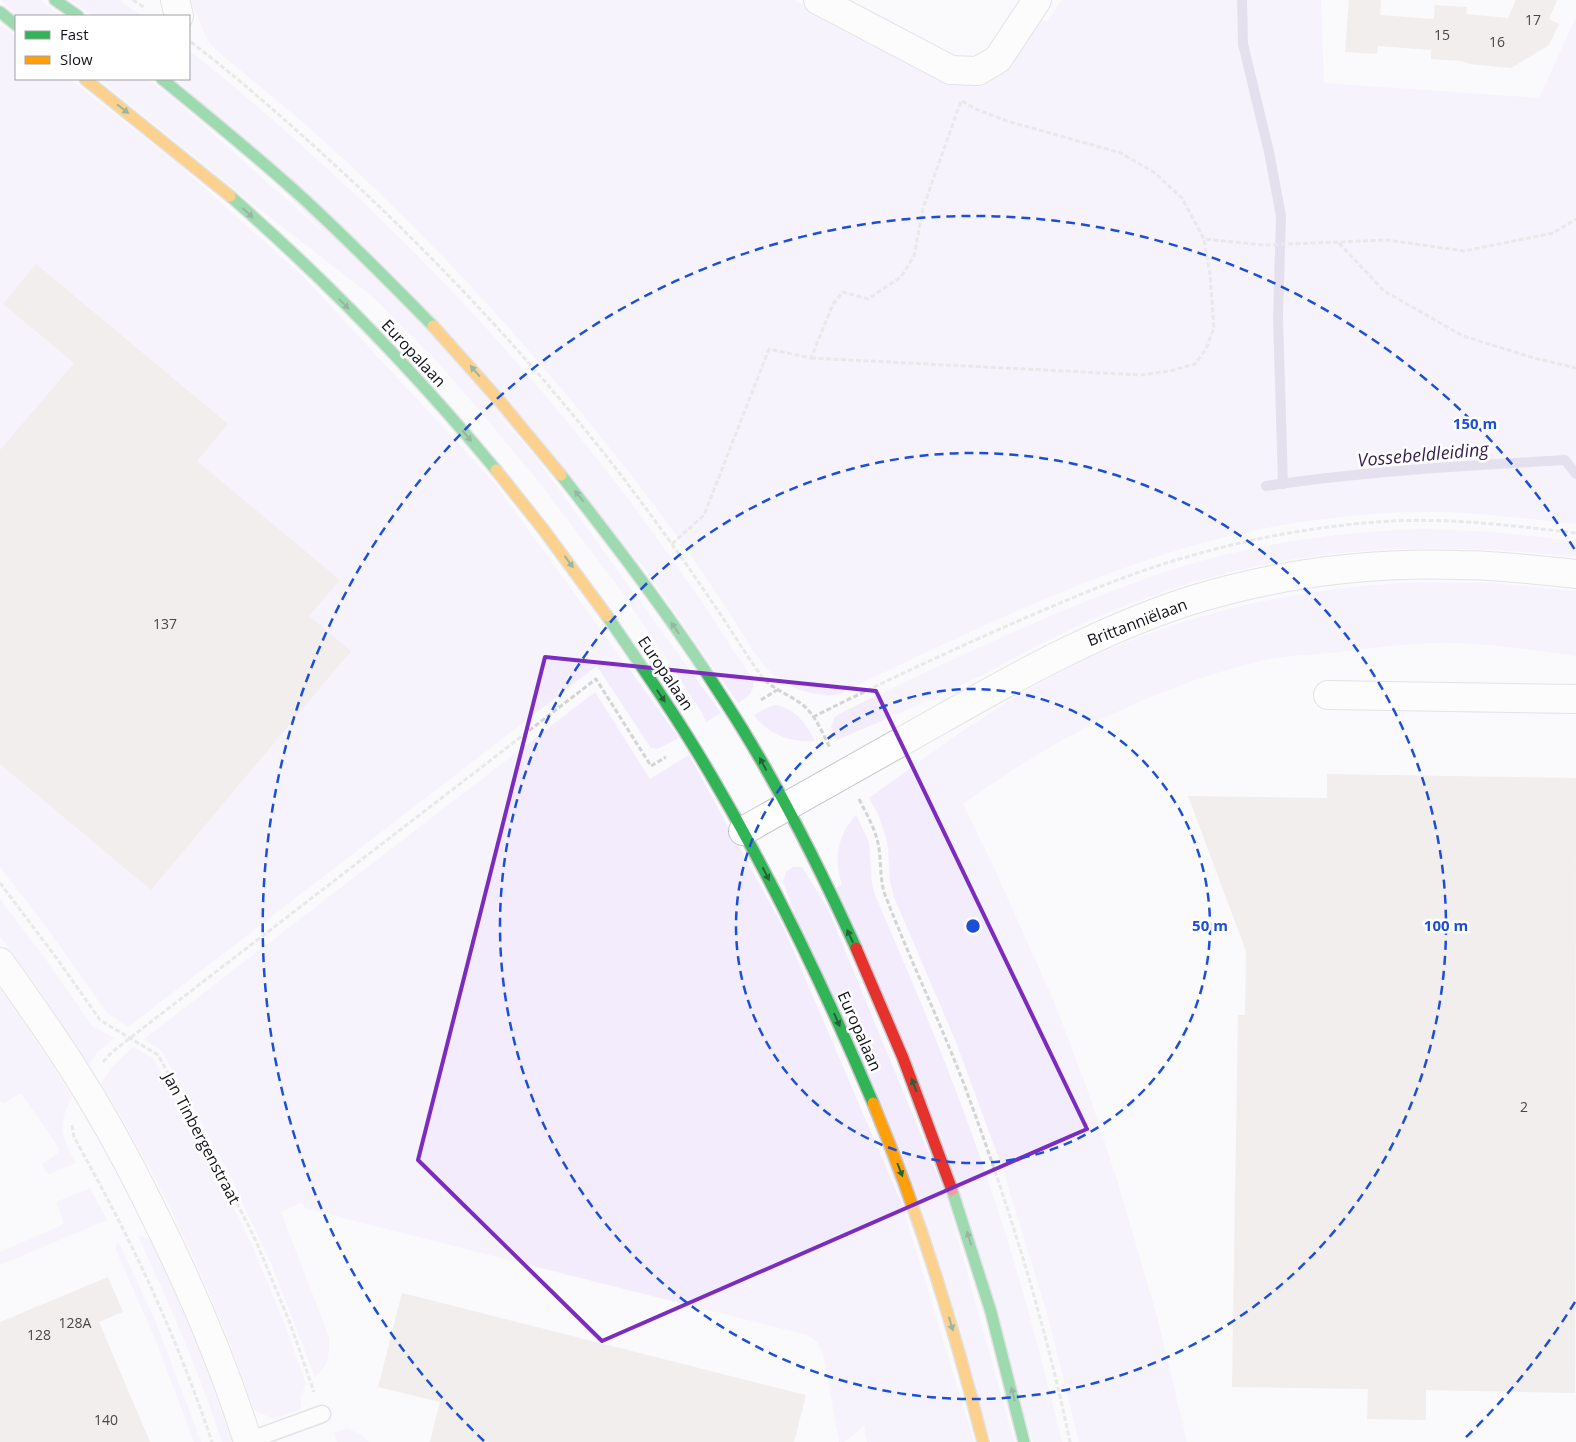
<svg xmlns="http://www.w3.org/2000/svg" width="1576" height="1442" viewBox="0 0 1576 1442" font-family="'Open Sans',sans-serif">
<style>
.green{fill:#f2ecfd}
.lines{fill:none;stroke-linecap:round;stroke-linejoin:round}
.stream{stroke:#cdc2de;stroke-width:10}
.building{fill:#e7e0db}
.lane-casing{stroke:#c8c6cb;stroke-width:19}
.street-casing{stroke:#c8c6cb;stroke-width:30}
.fast-casing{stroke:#c8c6cb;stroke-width:14}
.slow-casing{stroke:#c8c6cb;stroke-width:14}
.jam-casing{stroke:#c8c6cb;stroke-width:14}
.path{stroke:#d4d4d4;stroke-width:3;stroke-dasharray:5 2.5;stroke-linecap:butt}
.lane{stroke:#fefefe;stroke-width:16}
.street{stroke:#fefefe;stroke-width:28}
.fast{stroke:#30b455;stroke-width:11}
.slow{stroke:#ff9f0a;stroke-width:11}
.jam{stroke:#e5322d;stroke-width:11}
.oneway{fill:#226438}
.marked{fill:none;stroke:#7b2cbf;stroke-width:4;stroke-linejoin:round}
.ring{fill:none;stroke:#1d4ed8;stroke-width:2.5;stroke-dasharray:9 6}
.labels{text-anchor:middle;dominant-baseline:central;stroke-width:5;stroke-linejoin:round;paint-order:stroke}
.number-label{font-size:14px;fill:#4a464a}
.street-label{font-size:16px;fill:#15131a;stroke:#fff}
.water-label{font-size:18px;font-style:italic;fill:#362051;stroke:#fff}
.centre{fill:#1d4ed8;stroke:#fff;stroke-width:2.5}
.ring-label{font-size:15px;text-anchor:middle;font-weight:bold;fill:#1d4ed8;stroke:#fff;stroke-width:5;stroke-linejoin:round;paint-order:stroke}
</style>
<rect width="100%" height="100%" fill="#faf9fb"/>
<!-- green -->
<g class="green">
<polygon points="0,0 40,0 63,16 19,16"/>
<polygon points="71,0 119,0 142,16 93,16"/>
<path d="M 190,0 L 794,0 L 923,69 L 952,81 L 1038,17 L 1047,22 L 1062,0 L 1321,0 L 1324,83 L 1539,98 L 1576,17 L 1576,524 C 1525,519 1473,511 1422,512 C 1344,513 1263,525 1188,547 C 1067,583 952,640 839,694 C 818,699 790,688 774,675 C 757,662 746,638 734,620 C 713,588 692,556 669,525 C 567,388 453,258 326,143 C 290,110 251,80 214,48 L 207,39 Z"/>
<polygon points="0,24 16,36 16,79 70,79 179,165 303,276 494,482 679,738 657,749 651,748 597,666 128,1027 107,1013 44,924 0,867"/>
<path d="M 189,50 C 348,177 492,322 616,483 C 648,525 679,568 708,611 C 723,634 737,657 753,679 C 755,692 748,697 738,703 L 641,564 L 177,79 L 189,79 Z"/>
<polygon points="99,79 148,79 180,104 372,276 535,456 721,713 706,722 701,711 621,591 542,486 484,416 441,366 374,298 249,201"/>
<path d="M 1425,529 L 1494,532 L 1576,541 L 1576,557 C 1426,540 1281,546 1138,601 C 1108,612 1078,625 1049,640 C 1028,650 1008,662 987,673 C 938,697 888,718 837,740 L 831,728 L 834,718 L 839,714 C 903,682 968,652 1034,623 C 1085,601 1137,580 1190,564 C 1266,542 1346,531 1425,529 Z"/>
<path d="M 1420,582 L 1491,583 L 1576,591 L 1576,656 C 1535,650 1493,644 1452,643 C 1412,642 1372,648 1332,653 C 1306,655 1278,656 1253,663 C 1148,689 1050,741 963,804 L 992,863 L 1055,1004 L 1089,1094 L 1118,1183 L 1158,1320 L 1187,1442 L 1079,1442 L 1049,1320 L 1002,1167 L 956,1042 L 894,897 L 890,882 L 888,848 L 886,837 L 878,814 L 869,798 C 926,757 983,714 1045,680 C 1162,617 1287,588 1420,582 Z"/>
<path d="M 595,692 L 650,779 L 689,755 L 785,931 L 903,1207 L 974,1442 L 867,1442 L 864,1426 L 844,1442 L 839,1442 L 823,1353 L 817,1342 L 807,1335 L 307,1209 L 301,1203 L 281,1212 L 329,1337 C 329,1356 330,1364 315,1377 L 272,1266 L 229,1174 L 198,1116 L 162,1051 L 144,1039 Z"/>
<path d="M 776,705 C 796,709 806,724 815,741 C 792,743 768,735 754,715 L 766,708 Z"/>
<path d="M 856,815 L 869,842 L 872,883 L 875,895 C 903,960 931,1025 956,1091 C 1000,1206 1034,1323 1062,1442 L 1033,1442 L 836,888 L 842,885 C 834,860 837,835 856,815 Z"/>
<polygon points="793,867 802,867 828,909 946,1196 1014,1442 992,1442 783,882 786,872"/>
<polygon points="0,899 50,965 92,1026 115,1038 97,1052 89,1065 38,988 0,936"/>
<path d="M 0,988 L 53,1066 L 72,1097 C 57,1126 61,1135 76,1163 L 49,1174 L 47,1173 L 42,1164 L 58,1153 L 59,1148 L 21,1093 L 4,1103 L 0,1101 Z"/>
<path d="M 133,1047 L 153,1058 L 204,1149 L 251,1243 L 285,1325 L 306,1384 L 301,1396 L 301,1409 L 274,1419 L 254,1410 C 215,1296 164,1186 101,1084 L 112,1067 Z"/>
<polygon points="90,1188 107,1220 0,1265 0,1252 62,1225 64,1222 56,1202"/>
<path d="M 138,1236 L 150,1238 L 172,1284 L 205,1364 L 232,1442 L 222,1442 C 199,1371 169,1303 138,1236 Z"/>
<polygon points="119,1243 155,1320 201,1442 194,1442 156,1341 115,1248 116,1245"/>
<polygon points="347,1428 360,1434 369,1442 337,1442 334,1433"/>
</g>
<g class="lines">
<!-- stream -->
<g class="stream">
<polyline points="1242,0 1243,44 1269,152 1281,216 1278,318 1283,484"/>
<path d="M 1266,486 C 1365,471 1465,466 1565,460 L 1576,474"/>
</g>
</g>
<!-- building -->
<g class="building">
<polygon points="1349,0 1381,0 1380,15 1434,19 1435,5 1467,7 1466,14 1508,18 1516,0 1557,0 1549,19 1559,24 1549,45 1511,68 1470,64 1462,61 1431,59 1431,50 1378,46 1377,54 1345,52"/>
<polygon points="36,264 228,424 197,461 340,580 309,616 351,651 151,890 0,764 0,450 74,363 3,304"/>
<polygon points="1327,774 1576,778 1575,1393 1426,1390 1426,1420 1367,1419 1368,1389 1232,1387 1238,1015 1245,1015 1246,951 1188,796 1327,798"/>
<polygon points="108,1277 123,1312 99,1322 150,1442 0,1442 0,1322"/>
<polygon points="402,1293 806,1395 794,1442 430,1442 440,1402 378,1387"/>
</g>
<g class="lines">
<defs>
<polyline id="lane" points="248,1441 322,1414"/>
<g id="street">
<polyline points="175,0 179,16"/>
<polyline points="818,0 951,70 978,71 998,59 1037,0"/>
<polyline points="1328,695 1576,699"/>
<path d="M 743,831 C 808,795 873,758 938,721 C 1019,675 1100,630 1189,601 C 1276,574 1369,562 1460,565 C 1498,565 1537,570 1576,574"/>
<path d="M 0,962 C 28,1001 56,1040 81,1081 C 108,1124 132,1169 154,1214 C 192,1290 223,1362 248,1442"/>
</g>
<g id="fast">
<polyline points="55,0 78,16"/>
<polyline points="0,12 16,25"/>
<path d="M 162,79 C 210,118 259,158 305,200 C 349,241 391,283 433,326"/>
<path d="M 230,196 C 326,280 415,372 496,470"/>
<path d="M 561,475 C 619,549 676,624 726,703 C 776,780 818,864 856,948"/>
<path d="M 607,616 C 645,671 683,726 716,784 C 776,886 827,994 873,1103"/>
<polyline points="952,1190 991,1312 1024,1442"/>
</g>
<g id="slow">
<polyline points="85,79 230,196"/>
<polyline points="433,326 498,399 561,475"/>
<polyline points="496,470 543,529 607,616"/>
<path d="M 873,1103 C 919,1213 954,1327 983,1442"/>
</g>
<polyline id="jam" points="856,948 903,1058 952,1190"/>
</defs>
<!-- lane casing -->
<use href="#lane" class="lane-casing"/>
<!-- street casing -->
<use href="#street" class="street-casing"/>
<!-- fast casing -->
<use href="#fast" class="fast-casing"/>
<!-- slow casing -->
<use href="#slow" class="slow-casing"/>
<!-- jam casing -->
<use href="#jam" class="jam-casing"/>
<!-- path -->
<g class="path">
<polyline points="133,0 145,8"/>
<path d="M 191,42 C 238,78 282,117 326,157 C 434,255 535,363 624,479 C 654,519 684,560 712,602 C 729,626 744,652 762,677 C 774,690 790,695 803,705 C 816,716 823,734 830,748"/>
<polyline points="962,101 976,109 1007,121 1121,153 1155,173 1182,198 1204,239 1264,245 1387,240 1464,251 1553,233 1576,219"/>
<polyline points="1339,243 1384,291 1463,336 1534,358 1576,368"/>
<polyline points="811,358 1141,375 1170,371 1195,364 1206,349 1214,328 1210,274 1204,239"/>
<polyline points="672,544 704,515 769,349 811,358 833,304 843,292 868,299 901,277 914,256 923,208 961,101"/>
<polyline points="761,700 777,690"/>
<path d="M 813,717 C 885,681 958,647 1032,615 C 1083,593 1136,571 1190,556 C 1255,537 1324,525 1392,521 C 1453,518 1515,526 1576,533"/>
<path d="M 859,799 C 867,815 876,830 879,848 C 881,862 880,877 884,892 C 909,958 940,1021 965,1087 C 1008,1203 1045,1321 1070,1442"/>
<polyline points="0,883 58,960 100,1020 158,1055 209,1147 256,1241 290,1323 314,1392"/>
<polyline points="103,1062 112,1052 130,1038 596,679 651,766 666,757"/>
<path d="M 72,1125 L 74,1137 C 91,1168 108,1199 124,1231 C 158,1299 188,1370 212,1442"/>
</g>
<!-- lane -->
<use href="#lane" class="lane"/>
<!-- street -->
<use href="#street" class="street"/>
<!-- fast -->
<use href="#fast" class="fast"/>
<!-- slow -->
<use href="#slow" class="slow"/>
<!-- jam -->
<use href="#jam" class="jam"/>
</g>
<!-- one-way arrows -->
<defs><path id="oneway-solid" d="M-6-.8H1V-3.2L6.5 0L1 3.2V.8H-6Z" transform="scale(1.25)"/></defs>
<g class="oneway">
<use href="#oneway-solid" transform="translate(123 109) rotate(38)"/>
<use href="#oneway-solid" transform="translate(248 213) rotate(42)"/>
<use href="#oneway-solid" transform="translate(344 304) rotate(45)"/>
<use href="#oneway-solid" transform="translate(475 371) rotate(-131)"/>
<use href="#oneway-solid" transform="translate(467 436) rotate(50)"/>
<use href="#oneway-solid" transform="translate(579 496) rotate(-129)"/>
<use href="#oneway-solid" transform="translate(569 562) rotate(54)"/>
<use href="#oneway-solid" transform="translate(675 628) rotate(-125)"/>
<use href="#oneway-solid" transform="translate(661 696) rotate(56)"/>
<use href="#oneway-solid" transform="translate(763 764) rotate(-118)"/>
<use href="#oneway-solid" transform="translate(766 874) rotate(63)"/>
<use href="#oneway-solid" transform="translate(850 936) rotate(-115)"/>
<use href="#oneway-solid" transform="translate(837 1020) rotate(66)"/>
<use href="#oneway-solid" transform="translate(914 1085) rotate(-111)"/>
<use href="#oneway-solid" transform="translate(900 1170) rotate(69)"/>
<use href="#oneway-solid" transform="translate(969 1238) rotate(-107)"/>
<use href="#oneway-solid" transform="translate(951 1324) rotate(74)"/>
<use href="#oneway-solid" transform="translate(1013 1394) rotate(-104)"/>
</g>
<!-- marked area -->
<path d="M0 0H1576V1442H0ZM 545,657 L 876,691 L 1087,1129 L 602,1341 L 418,1160 Z" fill="#faf9fb" fill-opacity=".55" fill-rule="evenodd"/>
<path class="marked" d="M 545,657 L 876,691 L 1087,1129 L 602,1341 L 418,1160 Z"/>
<!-- distance rings -->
<g class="ring">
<circle cx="973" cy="926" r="237"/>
<circle cx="973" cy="926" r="473"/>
<path d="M1575 1302A710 710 0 0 1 1462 1441M484 1441A710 710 0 1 1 1575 550"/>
</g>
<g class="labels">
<!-- number labels -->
<g class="number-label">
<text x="1533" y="19">17</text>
<text x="1442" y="34">15</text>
<text x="1497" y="41">16</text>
<text x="165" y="623">137</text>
<text x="1524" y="1106">2</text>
<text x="75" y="1322">128A</text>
<text x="39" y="1334">128</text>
<text x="106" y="1419">140</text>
</g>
<!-- street labels -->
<g class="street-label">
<text transform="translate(414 353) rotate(47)">Europalaan</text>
<text transform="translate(1137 622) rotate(-21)">Brittanniëlaan</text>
<text transform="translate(666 673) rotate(56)">Europalaan</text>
<text transform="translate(860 1031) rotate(66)">Europalaan</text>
<text transform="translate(202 1138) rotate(62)">Jan Tinbergenstraat</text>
</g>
<!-- water labels -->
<g class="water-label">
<text transform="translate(1423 454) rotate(-5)">Vossebeldleiding</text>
</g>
</g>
<circle cx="973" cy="926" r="8" class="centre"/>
<g class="ring-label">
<text x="1475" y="429">150 m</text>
<text x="1210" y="931">50 m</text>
<text x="1446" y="931">100 m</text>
</g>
<!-- legend -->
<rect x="15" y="15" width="175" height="65" fill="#ffffff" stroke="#a1a1a3"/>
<rect x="25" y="31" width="25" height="8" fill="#30b455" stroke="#a1a1a3"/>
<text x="60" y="40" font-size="15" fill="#15131a">Fast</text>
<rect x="25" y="56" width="25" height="8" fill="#ff9f0a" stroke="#a1a1a3"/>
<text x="60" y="65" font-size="15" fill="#15131a">Slow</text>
</svg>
